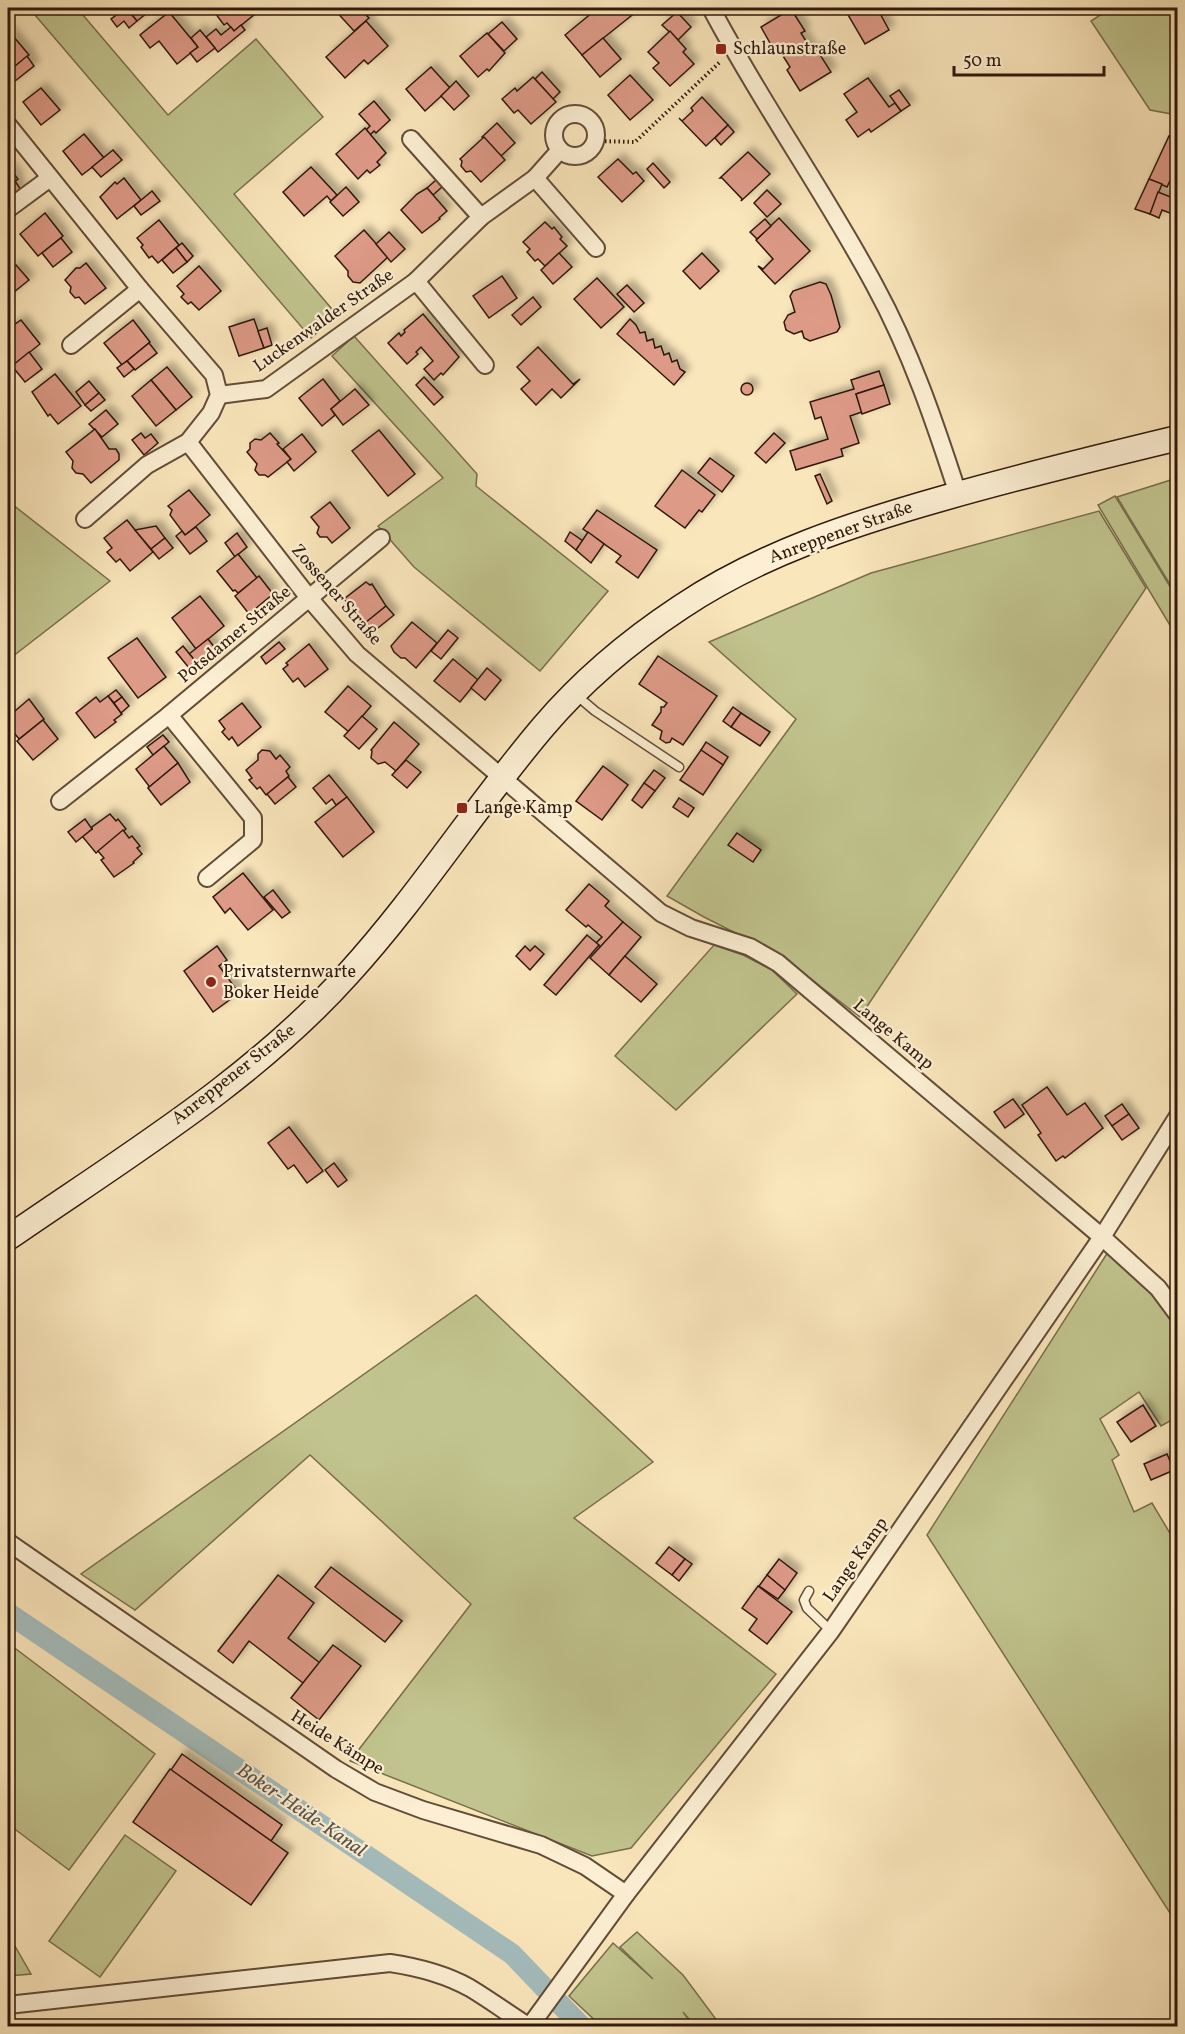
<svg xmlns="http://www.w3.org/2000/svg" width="1185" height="2034" viewBox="0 0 1185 2034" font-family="Vollkorn,serif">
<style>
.green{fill:#c1c48e;stroke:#786e4d;stroke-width:1.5}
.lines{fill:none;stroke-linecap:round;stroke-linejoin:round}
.canal{stroke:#a4bcbc;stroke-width:21}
.building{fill:#dd9a87;stroke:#2f190c;stroke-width:1.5;filter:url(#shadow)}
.lane-casing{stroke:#624c38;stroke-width:11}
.street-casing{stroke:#624c38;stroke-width:20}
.secondary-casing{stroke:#2f190c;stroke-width:27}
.path{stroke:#2f190c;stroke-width:4;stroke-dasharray:1.5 3;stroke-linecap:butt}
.lane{stroke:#fcefd3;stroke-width:8}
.street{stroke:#fcefd3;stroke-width:16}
.secondary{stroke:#fcefd3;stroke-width:24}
.poi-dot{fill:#8f2418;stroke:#fcefd3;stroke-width:2}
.labels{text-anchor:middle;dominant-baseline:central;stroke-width:4.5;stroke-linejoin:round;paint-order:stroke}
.poi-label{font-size:18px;fill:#2f190c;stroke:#fcefd3;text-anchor:start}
.street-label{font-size:18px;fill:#2f190c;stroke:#fcefd3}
.water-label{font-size:20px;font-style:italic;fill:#58524a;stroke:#fcefd3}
</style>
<defs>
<filter id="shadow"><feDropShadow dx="5.5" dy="-5.5" stdDeviation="3" flood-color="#0004"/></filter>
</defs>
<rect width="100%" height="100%" fill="#fae6bb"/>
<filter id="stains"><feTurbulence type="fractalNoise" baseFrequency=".00333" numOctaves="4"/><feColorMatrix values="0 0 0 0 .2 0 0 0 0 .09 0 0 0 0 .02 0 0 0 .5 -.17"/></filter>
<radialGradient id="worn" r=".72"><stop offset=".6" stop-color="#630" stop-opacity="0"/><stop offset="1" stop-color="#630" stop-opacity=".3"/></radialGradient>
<!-- green -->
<g class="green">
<polygon points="29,8 77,8 168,115 256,39 323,117 234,194 337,315 311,338"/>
<polygon points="1111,8 1177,8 1177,115 1150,110 1091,21"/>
<polygon points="354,336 477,474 476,486 608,591 540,671 414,567 378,526 443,478 332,356"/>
<polygon points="1177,478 1178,478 1177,596 1117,497"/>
<polygon points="1115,496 1177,598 1177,637 1098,505"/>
<polygon points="8,501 110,581 8,660"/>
<polygon points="1099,511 1146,588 860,1017 781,956 704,917 667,896 796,719 709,642 871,573"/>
<polygon points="714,945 743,955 772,970 797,994 676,1110 615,1056"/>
<polygon points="1108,1252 1153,1291 1177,1324 1177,1417 1161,1426 1139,1392 1100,1419 1119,1455 1112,1460 1134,1512 1152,1503 1177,1545 1177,1924 927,1535"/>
<polygon points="476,1295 653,1462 574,1518 776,1674 631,1848 592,1856 350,1761 471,1604 310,1455 135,1610 81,1574"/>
<polygon points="8,1643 155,1754 69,1870 8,1824"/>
<polygon points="125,1835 176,1871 100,1977 49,1941"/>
<polygon points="637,1932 683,1975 721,2026 695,2026 683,2012 693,2026 601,2026 569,1996 613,1943 653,1979 620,1947"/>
<polygon points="8,1938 12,1941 31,1974 8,1976"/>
</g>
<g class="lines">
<!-- canal -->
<polyline class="canal" points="8,1613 512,1954 581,2026"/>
</g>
<!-- building -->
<g class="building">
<polygon points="126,8 151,8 152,9 137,21"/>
<polygon points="126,8 137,21 129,28 124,21 117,27 111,19"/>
<polygon points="215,8 258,8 260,10 234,31 227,23 224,25 215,13 218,11"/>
<polygon points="330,8 359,8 369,18 354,31 333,8"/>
<polygon points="598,8 641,8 582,55 565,35"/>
<polygon points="844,8 877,8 889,30 865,44"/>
<polygon points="791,9 805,31 801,33 813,53 817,50 831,72 800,91 787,70 790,67 778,48 774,50 761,27"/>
<polygon points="169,12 198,47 177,64 159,41 150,48 140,35"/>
<polygon points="677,12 691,27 678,40 662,25"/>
<polygon points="366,21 388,46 368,64 364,60 345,78 326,57"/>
<polygon points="502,22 517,39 504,51 488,34"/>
<polygon points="241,25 245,30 218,52 206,37 216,29 221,35 231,27 234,31"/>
<polygon points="8,30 29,55 8,72"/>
<polygon points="200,30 215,48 197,62 190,53 198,47 191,38"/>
<polygon points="670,31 686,49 683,52 694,64 670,86 653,68 659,63 648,52"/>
<polygon points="487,33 505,53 489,71 487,69 478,77 460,56"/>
<polygon points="603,38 621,59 600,77 582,55"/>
<polygon points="27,56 34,66 10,85 8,82 8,72"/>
<polygon points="431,67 450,88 425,111 406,89"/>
<polygon points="542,72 560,92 553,99 535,79"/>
<polygon points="630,75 653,100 630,120 608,95"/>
<polygon points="533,77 556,102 531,124 518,110 514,113 502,99 515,88 517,91"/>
<polygon points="868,78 889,107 895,103 901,111 871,132 869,129 858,137 846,120 857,112 844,94"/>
<polygon points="456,81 469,96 454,110 441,96"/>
<polygon points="41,88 60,110 41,125 23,102"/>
<polygon points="899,90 910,105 901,111 890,96"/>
<polygon points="702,97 728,125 706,146 679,118 682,121 693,111 691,108"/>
<polygon points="374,101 390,120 376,133 374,131 370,135 366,130 370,126 359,114"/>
<polygon points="497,123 515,143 501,156 482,137"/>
<polygon points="728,125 734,132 721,145 715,138"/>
<polygon points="365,128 386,153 377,162 380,165 370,173 367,170 358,179 336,154"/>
<polygon points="84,134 104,158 82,175 63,151"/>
<polygon points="1169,136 1178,140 1178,164 1167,187 1149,179"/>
<polygon points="484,137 505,160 481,182 471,171 466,172 461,166 462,161 460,159"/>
<polygon points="113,150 122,160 101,177 92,167"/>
<polygon points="748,152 770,174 741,201 742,199 722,178 720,178"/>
<polygon points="618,159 633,174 636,172 644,181 622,202 598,177"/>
<polygon points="653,163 670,182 664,188 647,169"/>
<polygon points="8,166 18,179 8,187"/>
<polygon points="311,167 337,195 331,201 327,196 304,216 283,192"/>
<polygon points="124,178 141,200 117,219 100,197 115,182 117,184"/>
<polygon points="1149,179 1162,184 1150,214 1135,209"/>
<polygon points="436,180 442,187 433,195 427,188"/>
<polygon points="15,181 21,190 8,201 8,187"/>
<polygon points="346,187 359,202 343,216 330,202"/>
<polygon points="427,188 447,211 439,218 440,219 422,233 401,210 417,194"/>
<polygon points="767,190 781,204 767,217 754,203"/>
<polygon points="152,191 160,201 141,215 134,206"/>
<polygon points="1158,192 1178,200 1178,216 1162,210 1159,218 1150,214"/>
<polygon points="45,213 63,236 38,256 20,234"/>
<polygon points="779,218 810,251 775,284 758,266 763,269 773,259 756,240"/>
<polygon points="765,219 771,226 757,239 750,232"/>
<polygon points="159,220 179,245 158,263 152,256 149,258 141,247 143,245 137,238"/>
<polygon points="545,222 552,229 554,227 562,237 560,239 567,246 545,266 538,259 535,261 527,252 530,249 523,242"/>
<polygon points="364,230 388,257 360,283 353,282 348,276 348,271 335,256"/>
<polygon points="389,232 405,249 391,262 376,244"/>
<polygon points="61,238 72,252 53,267 42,253"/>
<polygon points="182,243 193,256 187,262 176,248"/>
<polygon points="176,248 187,262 173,273 162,260"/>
<polygon points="559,253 572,267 553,284 541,270"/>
<polygon points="702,253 719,271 700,289 683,271"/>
<polygon points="86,263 106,288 85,304 79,297 75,298 70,292 71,287 65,280 76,268 80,268"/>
<polygon points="16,265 29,280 9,296 8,294 8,272"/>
<polygon points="199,266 221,291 199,310 191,302 188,304 181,297 184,294 177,286"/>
<polygon points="502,276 517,298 489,318 473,296"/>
<polygon points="597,278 624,307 601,328 574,299"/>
<polygon points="820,282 826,284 831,295 840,327 837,332 810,341 804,338 802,331 794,334 786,330 784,322 788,315 795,312 790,296 793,291"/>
<polygon points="627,285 644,303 634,312 617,294"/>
<polygon points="533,297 541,307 521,325 512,315"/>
<polygon points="423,314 459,357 443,375 441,373 434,380 424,369 433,361 421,347 416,352 418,354 407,364 388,343 399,333 401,336 405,332 404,330"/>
<polygon points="254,319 264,348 239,356 229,327"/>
<polygon points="630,319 636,325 640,333 645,332 647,341 653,339 655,348 661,346 664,355 669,353 672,362 677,360 680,369 685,372 674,385 617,334"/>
<polygon points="21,320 40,344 11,367 8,363 8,329"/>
<polygon points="133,320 150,342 122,365 104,343"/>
<polygon points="267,328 272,345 264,348 258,331"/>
<polygon points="149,343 157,353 135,370 127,361"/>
<polygon points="538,347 573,384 580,379 561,398 552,389 536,405 521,389 530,381 517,367"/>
<polygon points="29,352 42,369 25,382 12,366"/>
<polygon points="127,361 134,369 124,377 117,368"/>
<polygon points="167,367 192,397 176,410 151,380"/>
<polygon points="879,371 884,385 856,394 862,412 850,416 859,443 841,449 843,456 796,470 790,451 828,439 821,417 815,419 810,402 854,389 851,380"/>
<polygon points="55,374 81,406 58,424 50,414 48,416 32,392"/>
<polygon points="424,377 443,397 434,405 416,385"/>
<polygon points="323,379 340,401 331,409 335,415 322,426 299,398"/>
<polygon points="151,380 176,410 156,426 132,396"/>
<polygon points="89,381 99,393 85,405 76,392"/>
<circle cx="747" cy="389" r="6"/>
<polygon points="884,385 890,404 862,414 856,394"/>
<polygon points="355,389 369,405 343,425 331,409"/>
<polygon points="99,393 105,400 91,411 85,405"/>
<polygon points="106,410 118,424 102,437 89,424"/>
<polygon points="95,429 109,449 116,449 119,454 119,460 91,483 83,474 76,473 72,468 73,461 66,452"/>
<polygon points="379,430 415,474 388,496 352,451"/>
<polygon points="141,433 145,438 151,434 158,443 144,455 132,440"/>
<polygon points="270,433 279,443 277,444 291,459 268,477 265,475 259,475 255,470 257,464 247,452 250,449 250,443 255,439 261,440"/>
<polygon points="774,433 785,443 766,463 755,453"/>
<polygon points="302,434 316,452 294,471 287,462 291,459 283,449"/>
<polygon points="710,458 734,476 722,492 698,473"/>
<polygon points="682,470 715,495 702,512 699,510 685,528 655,506"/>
<polygon points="820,474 832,501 827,504 815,476"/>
<polygon points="189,490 210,515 185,535 170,515 172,510 168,506"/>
<polygon points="330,502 350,528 332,543 327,537 320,537 317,533 319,527 311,517"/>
<polygon points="597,510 657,550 638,578 616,562 621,556 583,529"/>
<polygon points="127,520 153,552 130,571 120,559 116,562 107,552 112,548 104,538"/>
<polygon points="156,526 165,538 151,549 135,530"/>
<polygon points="196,527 207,541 190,554 176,536 182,531 185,535"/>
<polygon points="570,532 583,541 576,550 565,541"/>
<polygon points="588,532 604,544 591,563 576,550"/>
<polygon points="237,533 247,547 235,557 225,543"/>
<polygon points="165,538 173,548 159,559 151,549"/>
<polygon points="238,554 257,578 238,593 235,590 233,591 217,571"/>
<polygon points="259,576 273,594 249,614 235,596"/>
<polygon points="366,582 370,585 372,584 386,606 364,624 344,599"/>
<polygon points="200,596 224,626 196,649 172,618"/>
<polygon points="386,606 394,615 373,632 365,623"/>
<polygon points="412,622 437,643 416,668 405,658 401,658 394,652 391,646"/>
<polygon points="448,630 458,638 441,659 431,651"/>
<polygon points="137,638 166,677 138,698 108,658"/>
<polygon points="208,639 219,653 201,668 189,654"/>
<polygon points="279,642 285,649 266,664 261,657"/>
<polygon points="309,644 328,669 305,687 298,678 293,682 283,669 288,665 286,663"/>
<polygon points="183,646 201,668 194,674 176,652"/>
<polygon points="658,656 717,696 683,745 672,738 670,742 666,743 660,739 662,731 652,725 661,712 661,707 664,707 667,703 639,684"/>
<polygon points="453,659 478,680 460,702 434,681"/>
<polygon points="487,668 501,680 485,700 471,688"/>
<polygon points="348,686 371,706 349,732 325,712"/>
<polygon points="116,690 122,697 114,703 108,696"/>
<polygon points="108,696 122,714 114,720 116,722 95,738 76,713 96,697 100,702"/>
<polygon points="122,697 129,706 121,713 114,703"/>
<polygon points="29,699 44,719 19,739 8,725 8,717"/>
<polygon points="242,703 261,727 238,746 232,737 229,740 222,732 225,729 219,721"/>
<polygon points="733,707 741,713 731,727 723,721"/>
<polygon points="741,713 770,732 760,746 731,727"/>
<polygon points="362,716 377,729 359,749 344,736"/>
<polygon points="43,720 58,739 33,760 17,741"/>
<polygon points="394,722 419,744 396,771 385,762 378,764 371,758 372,751 371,750"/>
<polygon points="163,735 169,742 153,755 147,747"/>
<polygon points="706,742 728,757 723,765 701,750"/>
<polygon points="164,746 178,763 148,788 149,786 136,769"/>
<polygon points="262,750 270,751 276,759 280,755 290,767 286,771 289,776 266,795 260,787 257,789 249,780 252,778 246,770 258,760 258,754"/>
<polygon points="701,750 723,765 703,795 680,780"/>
<polygon points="406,760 421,772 407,788 392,775"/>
<polygon points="178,763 190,782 161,805 148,788"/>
<polygon points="603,766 628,785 602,820 576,801"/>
<polygon points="654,770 665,778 655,791 644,783"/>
<polygon points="329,775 347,797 336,805 332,799 326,804 313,788"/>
<polygon points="288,777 296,787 275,804 267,794"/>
<polygon points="644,783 655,791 642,808 632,800"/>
<polygon points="347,797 374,832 343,857 315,822"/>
<polygon points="679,798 694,808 688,817 673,807"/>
<polygon points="110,814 116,821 118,819 126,829 96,853 82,836 92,829 92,827"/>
<polygon points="85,819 92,829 76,842 68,832"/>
<polygon points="123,830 129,838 132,836 140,846 137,848 142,854 133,862 134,863 114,877 101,860 104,858 98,851"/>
<polygon points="737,833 761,850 753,862 728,845"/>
<polygon points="243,873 273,910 248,930 230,908 225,913 213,897"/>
<polygon points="589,884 609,901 605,906 623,922 601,947 596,943 602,937 588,925 586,927 566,910"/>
<polygon points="273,890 290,912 282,918 264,897"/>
<polygon points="623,922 641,937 609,975 590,958"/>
<polygon points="587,935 599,945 556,995 544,985"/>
<polygon points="217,946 227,960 219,966 239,993 213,1012 184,971"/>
<polygon points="525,946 530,951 535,946 544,954 530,970 516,956"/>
<polygon points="625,956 657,984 641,1002 609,975"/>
<polygon points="1047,1087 1067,1115 1085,1103 1103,1128 1065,1158 1063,1156 1056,1161 1038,1135 1041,1133 1022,1105"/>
<polygon points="1013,1099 1024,1114 1005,1128 994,1112"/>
<polygon points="1122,1104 1129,1114 1112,1126 1105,1116"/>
<polygon points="1129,1114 1139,1128 1122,1140 1112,1126"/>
<polygon points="289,1127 323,1171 307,1183 294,1165 288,1169 268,1143"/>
<polygon points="334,1163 347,1180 338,1187 325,1170"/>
<polygon points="1143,1405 1156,1426 1131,1442 1117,1422"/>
<polygon points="1167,1454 1174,1470 1151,1480 1144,1464"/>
<polygon points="669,1547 685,1559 672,1575 656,1563"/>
<polygon points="685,1559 692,1564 679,1581 672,1575"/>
<polygon points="779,1559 797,1573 785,1590 767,1575"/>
<polygon points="331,1567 402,1621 385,1642 315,1587"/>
<polygon points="278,1575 314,1603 288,1638 320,1663 303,1683 249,1641 233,1663 218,1651"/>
<polygon points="767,1575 785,1590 778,1599 759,1586"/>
<polygon points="758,1586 792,1612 767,1644 749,1630 757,1619 742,1608"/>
<polygon points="333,1645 361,1666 319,1720 291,1698"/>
<polygon points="182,1754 282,1825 271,1841 171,1770"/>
<polygon points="170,1769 288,1853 251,1905 133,1822"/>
</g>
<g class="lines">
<defs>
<g id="lane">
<polyline points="575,694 595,711 679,767"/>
<polyline points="809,1591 804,1600 807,1608 831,1631"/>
</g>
<g id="street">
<path d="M 711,8 C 761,103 824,191 875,286 C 911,352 935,423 958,494"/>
<circle cx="575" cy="135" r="21"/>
<polyline points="8,125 140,289 214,375 219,395 211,413 188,442 147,465 85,519"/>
<polyline points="411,139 481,217"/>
<polyline points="535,178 596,248"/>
<polyline points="8,209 50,178"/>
<polyline points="416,281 485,365"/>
<polyline points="71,345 140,289"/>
<polyline points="219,395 266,389 416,281 481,217 535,178 560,150"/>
<polyline points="188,442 309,598 357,654 661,913 691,928 750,947 778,963 1102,1237 1158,1288 1178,1315"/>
<polyline points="169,715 253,818 253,840 207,878"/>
<polyline points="60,801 169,715 381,538"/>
<polyline points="8,1542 336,1769 375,1792 423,1810 541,1845 585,1866 626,1894 530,2026"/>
<polyline points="626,1894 831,1631 1102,1237 1178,1116"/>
<path d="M 8,2005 L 390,1963 C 417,1967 445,1974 470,1988 C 490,2000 509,2014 528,2026"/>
</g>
<path id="secondary" d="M 8,1238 C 125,1157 252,1081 348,974 C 419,896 475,807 543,727 C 582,681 631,640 681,607 C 760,554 852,524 944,498 C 1021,476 1099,457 1178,438"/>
</defs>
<!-- lane casing -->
<use href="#lane" class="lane-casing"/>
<!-- street casing -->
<use href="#street" class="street-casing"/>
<!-- secondary casing -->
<use href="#secondary" class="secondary-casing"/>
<!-- path -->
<polyline class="path" points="596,141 635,142 721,61"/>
<!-- lane -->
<use href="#lane" class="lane"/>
<!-- street -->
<use href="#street" class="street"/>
<!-- secondary -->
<use href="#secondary" class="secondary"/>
</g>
<!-- markers -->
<g class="poi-dot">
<rect x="715" y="43" width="12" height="12" rx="3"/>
<rect x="456" y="802" width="12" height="12" rx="3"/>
<circle cx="211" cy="982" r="6"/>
</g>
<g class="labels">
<!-- poi labels -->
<g class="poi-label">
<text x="733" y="49">Schlaunstraße</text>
<text x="474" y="808">Lange Kamp</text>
<text x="223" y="972">Privatsternwarte<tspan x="223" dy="21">Boker Heide</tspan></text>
</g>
<!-- street labels -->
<g class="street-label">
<text transform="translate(324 321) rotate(-35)">Luckenwalder Straße</text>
<text transform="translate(841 533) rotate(-20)">Anreppener Straße</text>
<text transform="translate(336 595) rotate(49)">Zossener Straße</text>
<text transform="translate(235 635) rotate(-40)">Potsdamer Straße</text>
<text transform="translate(893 1035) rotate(40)">Lange Kamp</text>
<text transform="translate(234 1075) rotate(-38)">Anreppener Straße</text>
<text transform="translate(856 1560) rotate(-55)">Lange Kamp</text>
<text transform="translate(337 1743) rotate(32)">Heide Kämpe</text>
</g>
<!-- water labels -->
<g class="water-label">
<text transform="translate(301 1811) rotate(34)">Boker-Heide-Kanal</text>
</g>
</g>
<!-- margin -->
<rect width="1185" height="2034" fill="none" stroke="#fae6bb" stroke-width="30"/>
<rect x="9" y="9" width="1167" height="2016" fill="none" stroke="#2f190c" stroke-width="3"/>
<rect x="15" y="15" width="1155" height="2004" fill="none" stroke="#2f190c" stroke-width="1.5"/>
<!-- scale -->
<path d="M954 66v9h150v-9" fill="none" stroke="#2f190c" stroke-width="3"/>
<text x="963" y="66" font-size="18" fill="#2f190c" stroke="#fcefd3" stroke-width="4.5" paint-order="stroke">50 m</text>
<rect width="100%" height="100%" filter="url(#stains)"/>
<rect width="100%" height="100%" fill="url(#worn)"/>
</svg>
